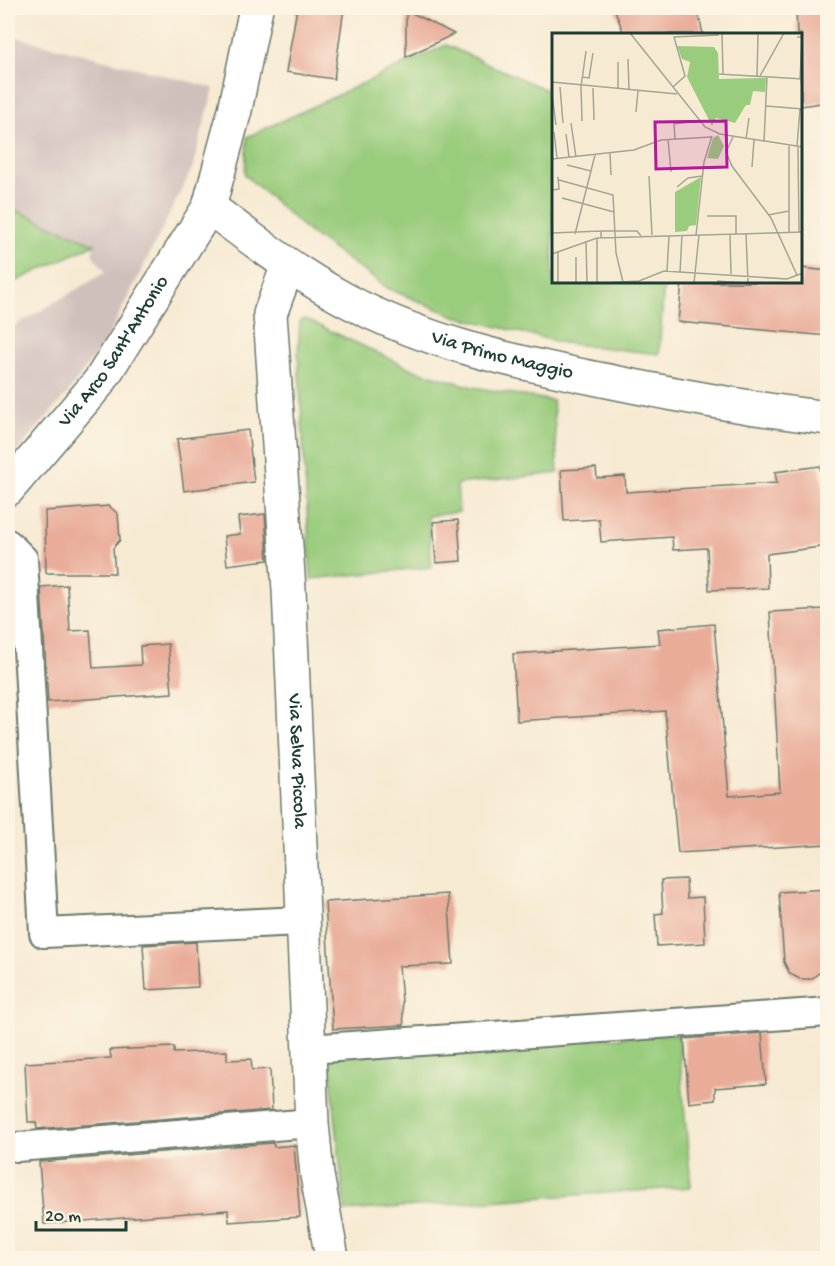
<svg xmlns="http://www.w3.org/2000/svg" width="835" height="1266" viewBox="0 0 835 1266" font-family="'Gochi Hand',sans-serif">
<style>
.industrial{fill:#d0c0bc}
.green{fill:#9acc7d;stroke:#5c8458;stroke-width:1.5}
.building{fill:#e9ac99}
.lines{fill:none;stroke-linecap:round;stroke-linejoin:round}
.minor-casing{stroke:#6b7a6c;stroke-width:32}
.tertiary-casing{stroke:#6b7a6c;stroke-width:36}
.minor{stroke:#fff;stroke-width:28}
.tertiary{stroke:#fff;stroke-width:33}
.labels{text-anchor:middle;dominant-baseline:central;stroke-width:4.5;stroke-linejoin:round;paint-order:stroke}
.street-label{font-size:20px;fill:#1f3d34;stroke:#fcf5e5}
.inset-road{fill:none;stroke:#a1a593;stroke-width:1.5}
.view{fill:#b5179e;fill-opacity:0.15;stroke:#b5179e;stroke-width:3}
.inset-edge{fill:none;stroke:#1f3d34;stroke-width:3}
</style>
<rect width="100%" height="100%" fill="#fcf5e5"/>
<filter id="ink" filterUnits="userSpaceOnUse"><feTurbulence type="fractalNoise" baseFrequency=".0167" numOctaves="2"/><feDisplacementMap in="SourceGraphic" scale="12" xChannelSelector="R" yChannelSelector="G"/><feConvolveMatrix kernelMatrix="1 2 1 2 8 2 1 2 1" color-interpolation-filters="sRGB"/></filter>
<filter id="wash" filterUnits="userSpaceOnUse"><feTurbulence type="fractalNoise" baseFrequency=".008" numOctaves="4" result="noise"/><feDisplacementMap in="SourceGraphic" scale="24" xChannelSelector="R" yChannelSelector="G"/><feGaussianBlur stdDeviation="1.35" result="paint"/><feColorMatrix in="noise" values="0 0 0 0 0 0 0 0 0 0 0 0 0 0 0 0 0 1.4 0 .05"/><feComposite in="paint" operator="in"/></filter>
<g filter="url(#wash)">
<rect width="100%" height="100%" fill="#f7ead3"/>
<!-- industrial -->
<polygon class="industrial" points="8,35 214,88 192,169 107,339 66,395 8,462 8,330 106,272 92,254 94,244 8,207"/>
<!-- green -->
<g class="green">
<polygon points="446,45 553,93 553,282 664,282 659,354 563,343 455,316 389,289 309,232 245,175 247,137"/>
<polygon points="8,207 95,244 8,285"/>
<polygon points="305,319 414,370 473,387 553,401 558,473 457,484 459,512 428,516 432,567 311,579 298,353 300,321"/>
<polygon points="678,1034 691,1187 345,1211 329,1057"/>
</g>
<g id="blocks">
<!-- building -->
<g class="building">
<polygon points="297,8 344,8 334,79 286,72"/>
<polygon points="614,8 697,8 703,34 624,34"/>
<polygon points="796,8 828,8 828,102 801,106 801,34 797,34"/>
<polygon points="406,10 454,34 406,57"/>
<polygon points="801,268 828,271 828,336 678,322 682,282 801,282"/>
<polygon points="248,430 254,482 184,491 177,439"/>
<polygon points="820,466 828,519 828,546 767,554 768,588 709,590 707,548 673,550 672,537 601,542 599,519 564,521 561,470 596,468 597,478 625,476 626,492 777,483 775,472"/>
<polygon points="109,506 118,514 120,540 113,548 115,573 46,573 45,511"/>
<polygon points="265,514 268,560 227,565 224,536 240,534 238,517"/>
<polygon points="458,520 461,561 436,563 433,522"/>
<polygon points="67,585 70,631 90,630 93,668 141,665 140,646 168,644 172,693 48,702 41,587"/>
<polygon points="825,609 828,658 828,844 678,853 665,711 517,721 513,654 660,644 658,629 714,624 729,796 780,792 770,612"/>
<polygon points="686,879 687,898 703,897 705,943 657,946 655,914 663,913 661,880"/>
<polygon points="828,889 828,954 820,972 811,979 800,979 790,974 784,962 779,892"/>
<polygon points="448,894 453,964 399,966 404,1025 333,1029 325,902"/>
<polygon points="196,942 198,987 146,990 143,945"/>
<polygon points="762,1033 766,1084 715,1088 715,1100 689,1103 684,1039"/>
<polygon points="174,1047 174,1053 227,1051 227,1060 251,1059 252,1070 270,1069 272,1110 37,1129 36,1122 28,1122 25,1063 111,1058 110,1050"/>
<polygon points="273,1143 274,1147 294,1145 300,1217 229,1222 228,1210 44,1224 39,1162"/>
</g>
</g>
</g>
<g filter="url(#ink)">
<use href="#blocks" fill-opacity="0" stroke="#6b7a6c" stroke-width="1.5"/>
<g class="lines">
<defs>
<g id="minor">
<polyline points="8,544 23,559 44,933 302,921"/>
<polyline points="309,1049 828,1012"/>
<polyline points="17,1147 312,1123"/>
</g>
<g id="tertiary">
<path id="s1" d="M 209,207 C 253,240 296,273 344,299 C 425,343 519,363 608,381 C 681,396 753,409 828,418"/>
<path id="s2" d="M 288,265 L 270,314 L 289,590 L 312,1123 L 317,1175 L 332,1258"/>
<path id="s3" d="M 8,489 L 100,381 L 209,207 L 235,110 L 256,8"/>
</g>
</defs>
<!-- minor casing -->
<use href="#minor" class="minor-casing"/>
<!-- tertiary casing -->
<use href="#tertiary" class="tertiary-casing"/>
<!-- minor -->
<use href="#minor" class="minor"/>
<!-- tertiary -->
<use href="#tertiary" class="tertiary"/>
</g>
</g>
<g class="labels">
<!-- street labels -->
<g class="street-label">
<text stroke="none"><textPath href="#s3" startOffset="174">Via Arco Sant'Antonio</textPath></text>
<text stroke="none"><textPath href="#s1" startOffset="332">Via Primo Maggio</textPath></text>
<text stroke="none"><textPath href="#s2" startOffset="500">Via Selva Piccola</textPath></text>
</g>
</g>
<!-- overview -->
<g transform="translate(552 33)">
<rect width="250" height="250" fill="#f7ead3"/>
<path d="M 125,13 L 162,14 L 166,20 L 167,46 L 214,45 L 213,59 L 201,58 L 198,72 L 194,72 L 183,90 L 164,85 L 160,93 L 135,44 L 138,29 L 130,26 ZM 166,102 L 172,113 L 166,126 L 155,125 L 161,105 ZM 149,144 L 144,192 L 137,193 L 135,198 L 123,199 L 123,159 Z" fill="#9acc7d"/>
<path class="inset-road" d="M 78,0 L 153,94 L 168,101 L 251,114M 170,0 L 171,41M 245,4 L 250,4 L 248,46M 76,26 L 77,57M 66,29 L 66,56M 167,41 L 251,46M 205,43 L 206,0M 208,43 L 232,0M 30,44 L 37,45 L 41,20M 249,46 L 251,65M 0,49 L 125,61M 8,54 L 11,90M 121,54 L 133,43 L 122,4 L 167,2M 41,55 L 42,87M 0,61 L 4,92M 214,73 L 251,76M 84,79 L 86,58M 30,88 L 29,54 L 34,18M 19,90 L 24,124M 2,99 L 5,125M 14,101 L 17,124M 181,104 L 174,119 L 180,133 L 219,185 L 245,242M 116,106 L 119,139M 123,106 L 122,91 L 145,88M 194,106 L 197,85M 212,109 L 215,44M 237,113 L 237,199M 245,113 L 248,76M 246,114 L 247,199M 58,120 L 59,142M 0,126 L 82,117 L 109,107 L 159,104M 15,132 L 39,138M 200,134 L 202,107M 97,143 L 100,202M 7,147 L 61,162 L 64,220 L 71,249M 125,154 L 136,145 L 150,143M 0,157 L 7,156 L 6,144M 10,165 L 62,179M 216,182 L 237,178M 155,183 L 184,183 L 184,201M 49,198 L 85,198 L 89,203M 0,200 L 49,198 L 49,204M 194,200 L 196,250M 23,201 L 43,122M 178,201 L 179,241M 144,202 L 152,129 L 160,103M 34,208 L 35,250M 0,221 L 45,205 L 251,199M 24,224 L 24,250M 115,238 L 117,203M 128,239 L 130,202M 165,248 L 193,250M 6,250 L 6,219M 45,250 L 45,205M 50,250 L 87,248 L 112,238 L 235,246 L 251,240M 142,250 L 147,202"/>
<path class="view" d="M 174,88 L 175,134 L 104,136 L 103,89 Z"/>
<rect width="250" height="250" class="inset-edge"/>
</g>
<!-- margin -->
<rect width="835" height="1266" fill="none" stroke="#fcf5e5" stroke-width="30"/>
<!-- scale -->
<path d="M36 1221v9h90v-9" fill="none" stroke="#1f3d34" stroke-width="3"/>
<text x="45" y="1221" font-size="18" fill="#1f3d34" stroke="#fcf5e5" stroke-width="4.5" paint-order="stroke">20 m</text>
</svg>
